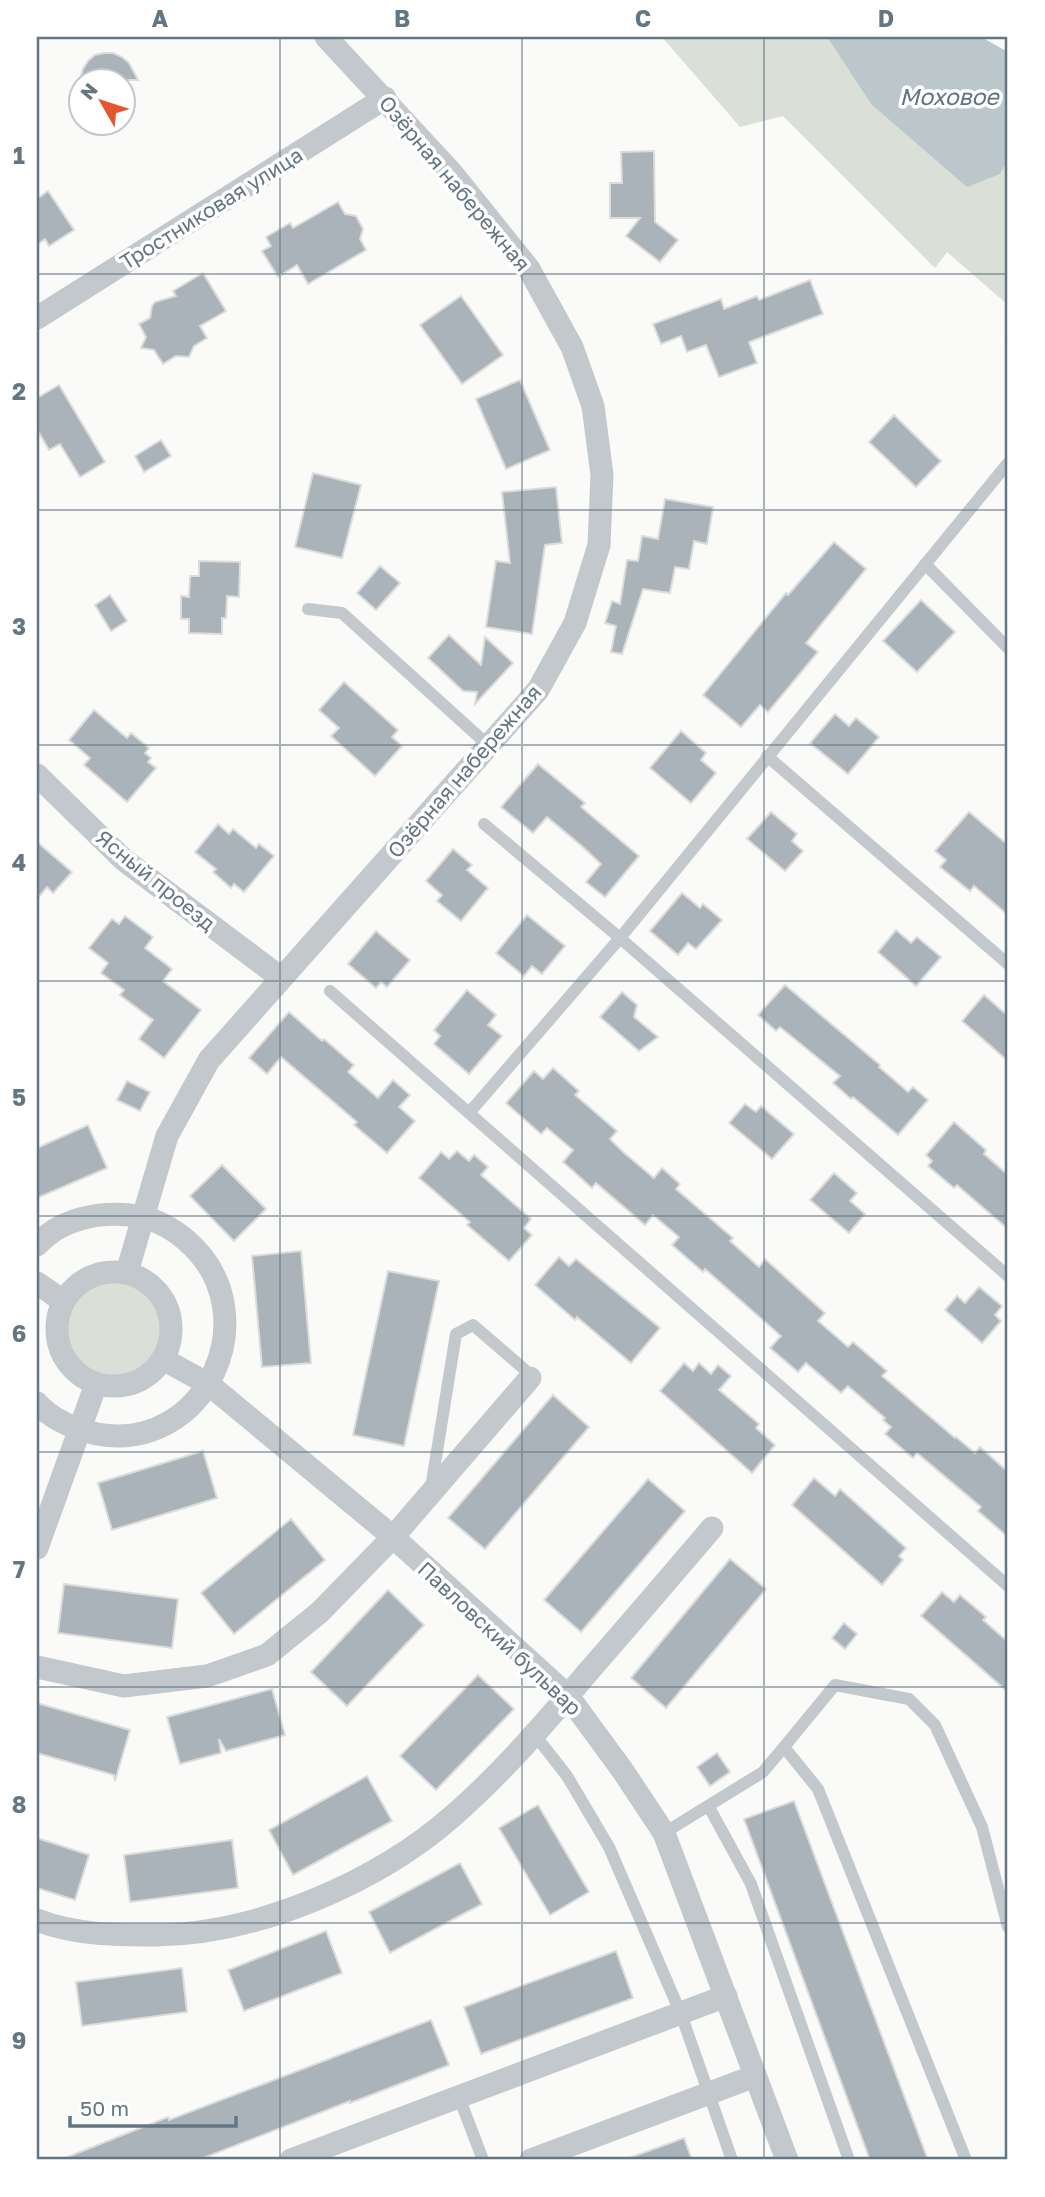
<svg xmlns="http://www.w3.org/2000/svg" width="1045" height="2197" viewBox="0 0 1045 2197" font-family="'Golos Text',sans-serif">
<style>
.green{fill:#dadfd7}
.water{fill:#bbc7cb}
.building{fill:#aab3b9;stroke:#dcdcda;stroke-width:2}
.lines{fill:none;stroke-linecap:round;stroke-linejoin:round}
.path{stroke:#bbbfc2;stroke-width:4.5;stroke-dasharray:3.5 3.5;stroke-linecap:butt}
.lane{stroke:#c3c8cc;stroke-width:12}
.street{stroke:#c3c8cc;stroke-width:23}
.grid{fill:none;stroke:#657683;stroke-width:2;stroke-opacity:0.55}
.labels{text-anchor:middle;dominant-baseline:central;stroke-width:7;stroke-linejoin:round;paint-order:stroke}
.street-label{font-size:21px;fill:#657683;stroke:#fff}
.water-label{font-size:23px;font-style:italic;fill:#60757c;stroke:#fff}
.neatline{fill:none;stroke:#657683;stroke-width:2.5}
.grid-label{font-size:23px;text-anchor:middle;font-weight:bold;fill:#657683}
</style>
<rect width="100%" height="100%" fill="#fafaf8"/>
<!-- green -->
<g class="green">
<polygon points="662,37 827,37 871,104 1000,174 1008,160 1008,305 947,252 935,268 783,116 740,127"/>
<circle cx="115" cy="1328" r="47"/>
</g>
<!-- water -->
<polygon class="water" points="827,37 981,37 1008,52 1008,160 1000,174 967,187 871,104"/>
<!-- building -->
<g class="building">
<polygon points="104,53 113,53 122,57 129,63 138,80 80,80 83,69 88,61 95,55"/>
<polygon points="654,151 655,222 678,240 660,262 626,236 640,218 610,218 610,183 622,183 621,152"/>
<polygon points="48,191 74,230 49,246 45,239 37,245 37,199"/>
<polygon points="338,202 345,214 356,216 363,229 360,239 366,250 308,284 297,265 278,277 262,251 271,246 266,237 290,223 293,228"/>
<polygon points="203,273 226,311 200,326 207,338 194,346 189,357 176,356 163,364 154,350 141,348 146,337 139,324 150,318 152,306 155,302 176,296 173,291"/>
<polygon points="810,280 823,314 749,342 757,363 719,377 706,345 687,352 681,336 661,344 653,324 721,299 724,309 757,296 759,300"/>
<polygon points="461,296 503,355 462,384 420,325"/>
<polygon points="520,380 550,450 506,469 476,399"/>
<polygon points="59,385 105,462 80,477 60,444 49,450 37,429 37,398"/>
<polygon points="894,415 941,461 916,487 869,442"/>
<polygon points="161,440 171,456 144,472 135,456"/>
<polygon points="313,473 361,485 342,558 295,547"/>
<polygon points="556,487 562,543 545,545 532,634 486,627 496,561 510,563 502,492"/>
<polygon points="665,499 713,507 707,544 694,541 689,569 675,567 670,593 643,589 622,654 611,652 616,626 605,623 612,601 620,604 627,560 638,561 642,536 658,539"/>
<polygon points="834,542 866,569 806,643 818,652 768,712 760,705 741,727 703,695 786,593 788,595"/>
<polygon points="199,561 240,562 239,597 227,596 226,618 222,618 222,634 189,633 189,619 181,619 181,596 189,597 190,576 199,576"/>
<polygon points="380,566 400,583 376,610 357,593"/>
<polygon points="110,595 127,621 111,631 95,605"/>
<polygon points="921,600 955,632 917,672 883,641"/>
<polygon points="449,635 481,665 485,637 513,663 475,704 477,692 463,691 428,658"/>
<polygon points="344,682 398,730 392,737 402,746 375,776 331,736 339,728 319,710"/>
<polygon points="94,710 127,738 131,733 149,748 145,753 151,758 148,762 156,768 127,802 84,765 90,758 69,740"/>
<polygon points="835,714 849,726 856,718 879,737 848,774 810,743"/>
<polygon points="681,731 706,753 701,760 716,773 691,803 650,768"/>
<polygon points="538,764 585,803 581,807 639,856 605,897 586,882 601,864 583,847 547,817 533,833 501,807"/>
<polygon points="771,812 797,834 792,841 803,851 785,871 747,839"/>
<polygon points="969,812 1008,845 1008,915 974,886 970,891 940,867 946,860 935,851"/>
<polygon points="218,824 229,834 233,829 256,848 259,844 274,856 244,892 234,884 231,888 213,872 216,869 195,852"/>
<polygon points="37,842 72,872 53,893 47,887 37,899"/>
<polygon points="453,849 472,865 467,870 488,888 461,921 437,901 442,895 426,881"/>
<polygon points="682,893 700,908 703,904 722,920 696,949 688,943 678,955 650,931"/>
<polygon points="527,915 565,946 542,974 532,966 524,976 496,953"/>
<polygon points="125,916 153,937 145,948 172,969 163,981 201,1010 164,1058 139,1039 153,1020 120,995 124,990 101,973 108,963 89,948 112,919 119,924"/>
<polygon points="896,930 911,943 917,937 941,957 916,986 878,952"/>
<polygon points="376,931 410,960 387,987 381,982 376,988 348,964"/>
<polygon points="785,985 880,1065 879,1067 908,1092 913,1087 928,1100 898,1135 853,1097 851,1099 833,1083 840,1076 780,1027 776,1031 758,1015"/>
<polygon points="467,990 496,1015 488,1025 502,1036 469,1074 434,1044 440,1036 434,1030"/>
<polygon points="622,992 637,1005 634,1017 658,1037 639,1051 600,1017"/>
<polygon points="984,995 1008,1016 1008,1061 962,1021"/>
<polygon points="289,1012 322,1041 324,1039 354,1065 348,1072 378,1098 393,1080 410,1095 399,1107 415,1121 387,1153 354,1125 357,1122 281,1057 267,1074 249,1058"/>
<polygon points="553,1068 579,1091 575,1095 617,1131 610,1139 623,1152 654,1178 662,1168 680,1184 676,1189 733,1238 730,1241 759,1267 765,1259 825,1313 818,1321 848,1347 853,1342 887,1371 882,1376 955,1438 956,1437 975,1453 980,1447 1008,1472 1008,1537 978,1511 981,1507 917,1453 913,1458 885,1434 891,1427 883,1420 885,1418 848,1386 841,1393 806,1363 798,1372 770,1348 781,1336 705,1269 703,1272 672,1245 679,1237 653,1215 645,1225 596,1183 592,1188 563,1162 573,1150 547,1128 541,1134 506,1103 534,1071 543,1079"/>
<polygon points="127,1081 150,1092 140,1111 117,1100"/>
<polygon points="745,1104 756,1112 761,1106 794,1134 772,1159 729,1123"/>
<polygon points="954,1122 986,1150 984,1154 1008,1175 1008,1229 957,1185 954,1188 928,1166 932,1161 926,1155"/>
<polygon points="88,1125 107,1168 37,1198 37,1148"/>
<polygon points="457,1151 469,1161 474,1155 488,1167 481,1175 531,1219 524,1228 532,1235 509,1261 467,1225 470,1222 419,1178 441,1152 449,1159"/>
<polygon points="222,1165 266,1209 234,1241 190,1196"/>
<polygon points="834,1173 857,1193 850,1201 865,1214 849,1233 810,1200"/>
<polygon points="301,1251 311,1363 262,1367 252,1256"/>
<polygon points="559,1257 569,1266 576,1259 660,1328 631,1363 577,1317 575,1320 535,1285"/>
<polygon points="388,1271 439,1281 404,1446 353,1435"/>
<polygon points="979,1287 1002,1306 995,1315 1001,1321 982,1343 945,1310 957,1296 965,1303"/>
<polygon points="684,1363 693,1371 699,1363 711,1374 718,1365 731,1376 719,1390 759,1424 756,1428 775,1445 752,1473 660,1391"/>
<polygon points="553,1395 589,1427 485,1549 448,1518"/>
<polygon points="203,1451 217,1498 112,1530 98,1483"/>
<polygon points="814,1478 835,1496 840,1489 906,1548 899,1556 903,1560 882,1585 792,1505"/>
<polygon points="648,1479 685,1511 581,1632 544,1600"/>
<polygon points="291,1519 325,1560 234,1634 201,1593"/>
<polygon points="730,1559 766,1589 666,1708 631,1678"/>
<polygon points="64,1584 178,1599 172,1648 58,1633"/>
<polygon points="388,1590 424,1625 347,1706 311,1672"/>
<polygon points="942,1592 954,1602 960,1595 986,1617 983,1620 1008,1642 1008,1692 921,1616"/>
<polygon points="844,1623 857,1634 845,1649 832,1638"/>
<polygon points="478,1675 514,1709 436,1790 400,1756"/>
<polygon points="272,1689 285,1735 226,1751 219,1739 221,1753 180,1764 167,1717"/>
<polygon points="37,1703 130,1730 115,1781 114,1775 37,1753"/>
<polygon points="717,1753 730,1772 710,1786 697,1767"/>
<polygon points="367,1776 392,1821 293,1875 269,1830"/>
<polygon points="794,1801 928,2160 870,2160 744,1819"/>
<polygon points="538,1805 589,1892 550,1915 499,1828"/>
<polygon points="37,1838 89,1855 75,1900 37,1888"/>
<polygon points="232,1840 238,1888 130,1902 124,1855"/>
<polygon points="460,1863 482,1904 390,1953 369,1912"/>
<polygon points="326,1931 342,1973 244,2011 228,1970"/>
<polygon points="616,1951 633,1998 481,2054 464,2007"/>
<polygon points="182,1968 187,2012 82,2026 76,1982"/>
<polygon points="431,2020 449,2065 350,2103 350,2101 198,2160 60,2160 168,2117 169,2120"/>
<polygon points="684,2138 692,2160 630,2160 629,2158"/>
</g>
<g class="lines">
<!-- path -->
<polyline class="path" points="1006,338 1008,336"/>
<!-- lane -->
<g class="lane">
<polyline points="925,564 1008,648"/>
<polyline points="308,609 342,613 489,746"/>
<polyline points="767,756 1008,964"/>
<polyline points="484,824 620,938 1008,1276"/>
<polyline points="330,991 1008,1586"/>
<polyline points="469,1113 620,938 1008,463"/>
<polyline points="431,1488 456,1334 473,1325 524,1369 530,1378"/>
<polyline points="535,1735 567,1776 609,1847 681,2014 732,2160"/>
<polyline points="784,1747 835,1685 909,1699 935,1725 982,1827 1008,1927"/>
<polyline points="709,1807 751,1884 849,2160"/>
<polyline points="664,1833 763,1772 784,1747 818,1789 966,2160"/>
<polyline points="459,2097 483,2160"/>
</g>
<!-- street -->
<g class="street">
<polyline points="37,318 385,98"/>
<polyline points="37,775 124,860 281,978"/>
<path d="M 37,1245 C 60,1219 97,1212 130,1215 C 151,1217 171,1227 187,1241 C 270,1313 206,1454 97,1434 C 75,1429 52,1420 37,1403"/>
<circle cx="114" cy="1329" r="57"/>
<polyline points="127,1272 167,1136 209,1060 538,690 575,623 599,545 602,475 593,406 572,347 529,269 451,172 326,37"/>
<polyline points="37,1283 63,1301"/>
<polyline points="163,1359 208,1384 223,1396 393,1537 568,1696 623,1771 664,1833 787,2160"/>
<polyline points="37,1548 96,1384"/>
<polyline points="37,1667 124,1686 207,1676 267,1655 320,1612 393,1537 530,1378"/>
<path d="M 37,1920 C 76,1935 115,1935 156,1935 C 258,1934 378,1882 454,1815 C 503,1772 546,1722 588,1672 C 630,1624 671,1576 712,1528"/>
<polyline points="291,2160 726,1996"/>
<polyline points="531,2160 755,2076"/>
</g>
</g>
<!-- grid -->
<path class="grid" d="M 280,37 L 280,2160M 522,37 L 522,2160M 764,37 L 764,2160M 37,274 L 1008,274M 37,510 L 1008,510M 37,745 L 1008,745M 37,981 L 1008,981M 37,1216 L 1008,1216M 37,1452 L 1008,1452M 37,1687 L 1008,1687M 37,1923 L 1008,1923"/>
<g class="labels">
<!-- street labels -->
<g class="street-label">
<text transform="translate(455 183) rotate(50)">Озёрная набережная</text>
<text transform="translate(211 208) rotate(-32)">Тростниковая улица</text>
<text transform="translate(464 771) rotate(-49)">Озёрная набережная</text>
<text transform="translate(156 880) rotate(39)">Ясный проезд</text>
<text transform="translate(500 1638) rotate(43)">Павловский бульвар</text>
</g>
<!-- water labels -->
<g class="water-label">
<text x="949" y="96">Моховое</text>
</g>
</g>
<!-- border -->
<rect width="1045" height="2197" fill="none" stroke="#ffffff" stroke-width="77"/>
<!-- north arrow -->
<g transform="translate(102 102) rotate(309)"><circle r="33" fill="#ffffff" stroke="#c1c8cd" stroke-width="2"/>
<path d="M0-5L12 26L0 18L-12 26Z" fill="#e4572e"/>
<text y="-10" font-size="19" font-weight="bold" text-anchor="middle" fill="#657683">N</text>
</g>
<!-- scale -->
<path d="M70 2116v10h166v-10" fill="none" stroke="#657683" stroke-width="3.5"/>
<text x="80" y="2116" font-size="21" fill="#657683" stroke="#ffffff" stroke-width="5" paint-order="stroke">50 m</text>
<rect x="38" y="38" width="968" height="2120" class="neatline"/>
<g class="grid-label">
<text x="160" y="27">A</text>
<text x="402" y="27">B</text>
<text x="643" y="27">C</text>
<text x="886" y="27">D</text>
<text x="19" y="164">1</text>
<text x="19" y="400">2</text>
<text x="19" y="635">3</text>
<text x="19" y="871">4</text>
<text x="19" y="1106">5</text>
<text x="19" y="1342">6</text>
<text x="19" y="1578">7</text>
<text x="19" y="1813">8</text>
<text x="19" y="2049">9</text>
</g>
</svg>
